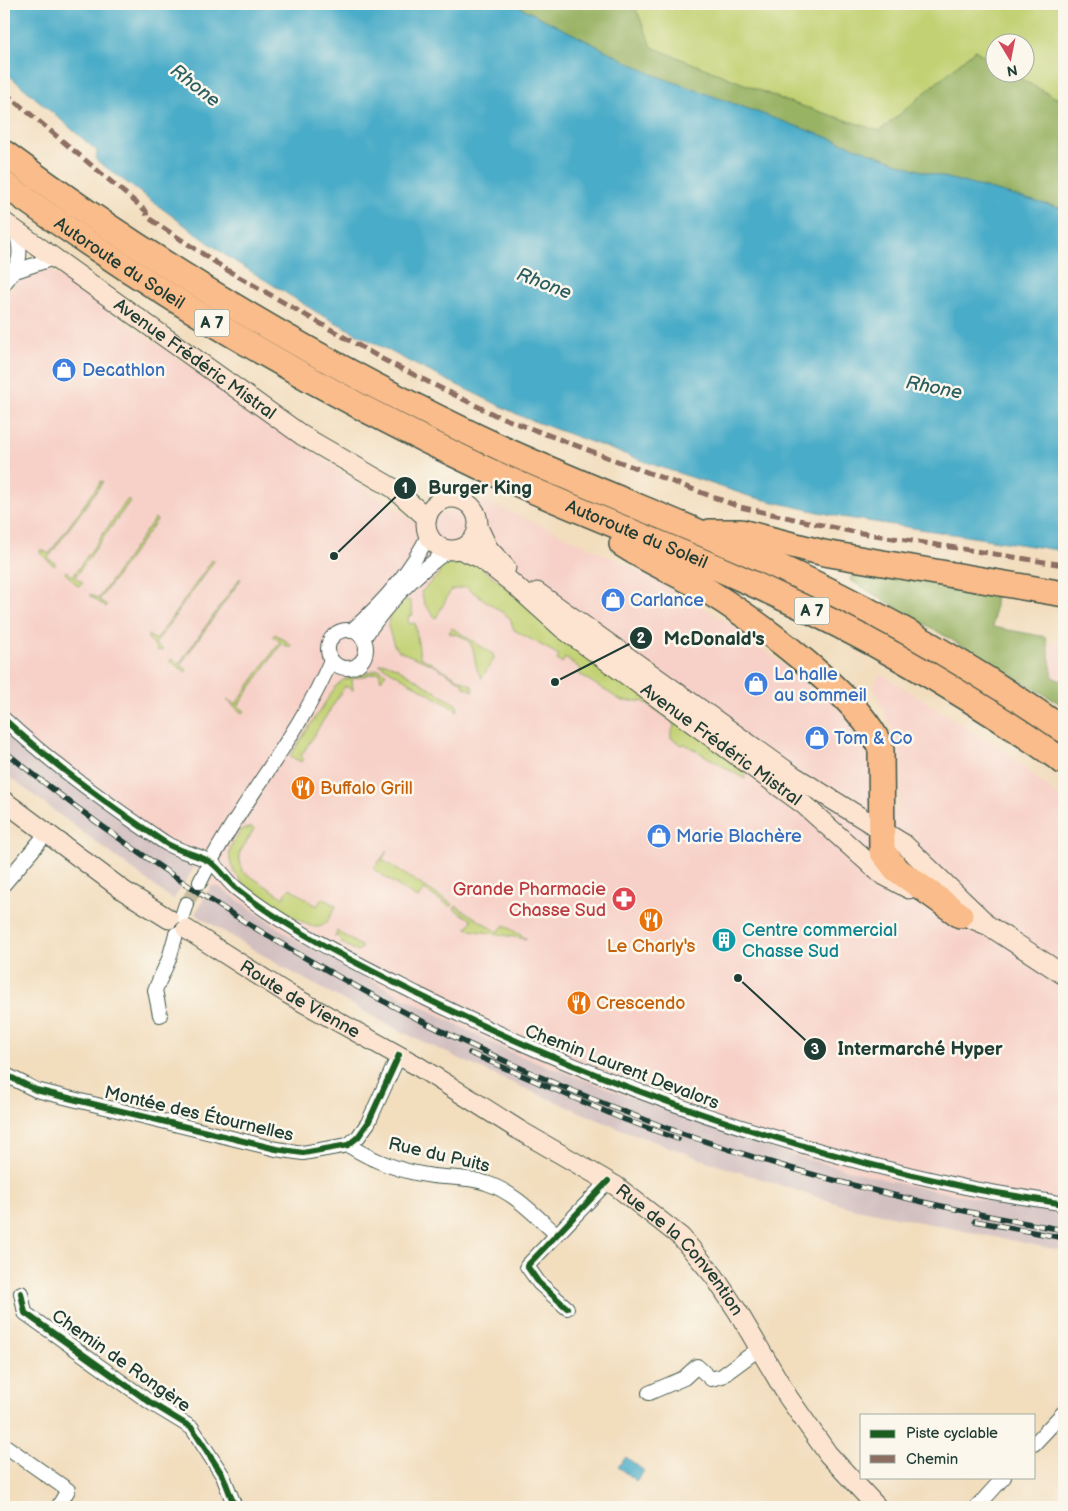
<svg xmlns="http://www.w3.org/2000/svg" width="1068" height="1511" viewBox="0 0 1068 1511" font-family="'Balsamiq Sans',sans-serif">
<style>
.built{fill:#f7d1c8}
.industrial{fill:#d2bfc0}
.green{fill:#c2d173;stroke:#708754}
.forest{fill:#99b365;stroke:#5c784c}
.water{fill:#48acc8;stroke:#34747e}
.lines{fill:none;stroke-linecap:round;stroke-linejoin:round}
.street-tunnel{stroke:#c8bda2;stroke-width:14;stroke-dasharray:14 7;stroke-linecap:butt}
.street-casing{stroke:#3f5549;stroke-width:16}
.secondary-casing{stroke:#3f5549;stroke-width:21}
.highway-casing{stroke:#3f5549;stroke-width:28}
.street{stroke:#fff;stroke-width:14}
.secondary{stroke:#fde4d0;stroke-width:19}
.highway{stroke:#f9bc8a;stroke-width:25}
.rail-casing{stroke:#1f3d34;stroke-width:5.5}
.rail{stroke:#fbf7ec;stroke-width:4;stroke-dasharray:11;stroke-linecap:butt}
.quiet{stroke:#8d6e63;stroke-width:5;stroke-dasharray:10 5;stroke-linecap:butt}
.cycleway-casing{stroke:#fbf7ec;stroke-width:9}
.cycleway{stroke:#1b5e20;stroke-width:6}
.labels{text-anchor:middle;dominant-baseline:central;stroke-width:5;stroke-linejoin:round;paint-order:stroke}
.shield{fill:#fbf7ec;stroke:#61756b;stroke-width:1}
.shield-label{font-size:16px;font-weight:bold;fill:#1f3d34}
.street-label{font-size:18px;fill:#1f3d34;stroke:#fbf7ec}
.shop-label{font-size:18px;fill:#366cbe;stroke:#fbf7ec;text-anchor:start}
.food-label{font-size:18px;fill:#c56008;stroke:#fbf7ec;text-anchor:start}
.health-label{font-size:18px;fill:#be3a42;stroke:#fbf7ec;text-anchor:end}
.culture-label{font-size:18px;fill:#0d838f;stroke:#fbf7ec;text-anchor:start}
.water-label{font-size:19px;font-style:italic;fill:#2b5e60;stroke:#fbf7ec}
.leader{fill:none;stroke:#1f3d34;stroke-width:2}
.callout-dot{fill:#1f3d34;stroke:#fbf7ec;stroke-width:2}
.mark-label{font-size:15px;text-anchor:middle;font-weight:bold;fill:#fff}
.callout-label{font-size:19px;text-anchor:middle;font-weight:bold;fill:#1f3d34;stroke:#fbf7ec;stroke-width:5;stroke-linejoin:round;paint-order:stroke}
</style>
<rect width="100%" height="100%" fill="#fbf7ec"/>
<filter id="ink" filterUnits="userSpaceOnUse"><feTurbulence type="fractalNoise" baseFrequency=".02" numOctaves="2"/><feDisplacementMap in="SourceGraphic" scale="10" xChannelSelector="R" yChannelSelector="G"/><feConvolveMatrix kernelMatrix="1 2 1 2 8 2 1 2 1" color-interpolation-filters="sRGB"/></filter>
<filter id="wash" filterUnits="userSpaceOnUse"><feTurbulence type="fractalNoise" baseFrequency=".0096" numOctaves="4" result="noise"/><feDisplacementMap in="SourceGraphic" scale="20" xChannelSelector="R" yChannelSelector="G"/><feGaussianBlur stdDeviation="1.12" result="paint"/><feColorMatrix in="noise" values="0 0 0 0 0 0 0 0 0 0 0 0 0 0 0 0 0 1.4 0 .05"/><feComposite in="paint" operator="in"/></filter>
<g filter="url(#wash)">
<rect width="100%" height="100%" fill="#f2ddbd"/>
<!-- built -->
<g class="built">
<polygon points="50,270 414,522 484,501 553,530 652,577 734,626 849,717 866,744 871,761 872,785 899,813 902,765 895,735 873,687 881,674 1006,752 1064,801 1064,1215 906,1185 806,1159 749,1141 512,1053 353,971 294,939 219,887 211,886 194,868 162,848 66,780 4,728 4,297 20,278 34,272"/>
<polygon points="1049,642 1064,643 1064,681 1053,678"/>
</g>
<!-- industrial -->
<g class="industrial">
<polygon points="4,728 66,780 162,848 194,868 173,900 4,773"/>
<polygon points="211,886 219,887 294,939 353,971 512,1053 749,1141 806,1159 906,1185 1064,1215 1064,1251 851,1208 720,1166 615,1127 503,1079 400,1031 286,969 195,914"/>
</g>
<!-- green -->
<g class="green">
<polygon points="624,4 1064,4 1064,102 1009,73 1026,72 1026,42 996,42 995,64 975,50 880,131 786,101 651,47 637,11"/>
<polygon points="101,481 103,482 48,558 56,564 54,566 40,553 41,549 49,554"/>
<polygon points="128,499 130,501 75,577 83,583 78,586 65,573 66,571 73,576"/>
<polygon points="155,518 157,520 99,600 107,605 106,607 90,596 90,594 98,599"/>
<polygon points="213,559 214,561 155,644 163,650 158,651 148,638 148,635 156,640"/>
<polygon points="456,559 466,559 475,563 744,769 745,779 685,744 682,745 671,738 671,732 674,727 672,721 643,701 622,701 579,674 581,669 565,658 562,663 557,660 559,655 514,630 510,618 466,587 451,590 436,618 425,605 421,592 439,574 439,565"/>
<polygon points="240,578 241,579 180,665 187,670 185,672 171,662 171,659 179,664"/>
<polygon points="402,599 410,601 413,615 408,617 409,624 415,623 420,657 472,686 474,691 464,687 463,683 435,666 399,651 394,645 388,627 389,616"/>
<path d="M 452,628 L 493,654 L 494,659 L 482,678 C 468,661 484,638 449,633 Z"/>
<polygon points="275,634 289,643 291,646 290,648 282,643 238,706 245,711 242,713 227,700 236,704 280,642 273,636"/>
<polygon points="385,663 396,667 457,705 458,711 379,664"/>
<polygon points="379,669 386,673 381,680 379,672 352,679 353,690 345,686 301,756 303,758 301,762 290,756 336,686 343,680"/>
<path d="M 252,827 L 254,829 L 239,854 L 242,871 L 283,897 L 290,888 L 317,906 L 322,898 L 336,906 C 328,919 326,932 308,925 C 283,910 224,885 230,850 C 231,843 238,836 241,830 Z"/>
<polygon points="387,851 382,860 449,902 453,904 451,907 424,890 418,898 412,895 373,869"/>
<polygon points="456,906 498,932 504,925 527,939 471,930 467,928 472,920 454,909"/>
<polygon points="337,931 362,947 358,952 342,943 338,936 335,937"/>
</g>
<!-- forest -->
<g class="forest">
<polygon points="514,4 624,4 637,11 652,47 786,101 880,131 975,50 995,64 996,72 1009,73 1064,102 1064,209 921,171 654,75"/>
<polygon points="856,569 996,593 993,627 1046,637 1053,678 1064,681 1064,706 850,580"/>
</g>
<!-- water -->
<g class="water">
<polygon points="4,4 514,4 654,75 921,171 1064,209 1064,551 841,517 752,497 663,468 525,418 412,363 318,313 228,257 96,160 97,151 4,71"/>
<polygon points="626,1457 644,1471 636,1481 618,1467"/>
</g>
</g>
<g filter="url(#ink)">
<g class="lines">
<!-- street-tunnel -->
<polyline class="street-tunnel" points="186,904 200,882"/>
<defs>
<g id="street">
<polyline points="13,272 54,258"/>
<path d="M 4,284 C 20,264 23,256 16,231"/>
<circle cx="347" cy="649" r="19"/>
<path d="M 351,631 C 383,603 410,573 429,534"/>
<path d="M 363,639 C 386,605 416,573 449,550"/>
<path d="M 4,719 C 51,763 110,806 164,842 C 178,852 202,855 213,864 C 222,871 228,882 237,889 C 287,929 360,965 417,994 C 591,1081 774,1146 965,1187 C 998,1194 1031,1198 1064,1204"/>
<path d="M 200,882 C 238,804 298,739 331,660"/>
<polyline points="4,884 47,833"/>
<polyline points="182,916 186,904"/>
<polyline points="160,1015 155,990 169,959 176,934"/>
<polyline points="4,1074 36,1090 276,1149 303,1153 348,1145 358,1137 368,1123 399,1055"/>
<path d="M 348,1145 C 373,1161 403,1172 433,1176 C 451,1178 469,1177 486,1183 C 514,1192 535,1215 556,1234"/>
<polyline points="21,1293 25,1313 151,1403 192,1428 223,1476 235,1507"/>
<polyline points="567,1308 539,1283 527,1266 608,1181"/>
<polyline points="649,1393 684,1378 697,1366 711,1379 722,1376 760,1348"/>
<polyline points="1034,1444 1064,1412"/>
<polyline points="4,1445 68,1490 58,1507"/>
<polyline points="977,1507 1004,1477"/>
</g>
<g id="secondary">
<path id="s1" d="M 4,222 L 303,436 L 393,488 L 427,518"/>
<circle cx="452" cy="524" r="26"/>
<polyline points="478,527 488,548 506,568"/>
<path id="s2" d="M 459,549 L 480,558 L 511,582 L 562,628 L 803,804 L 881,874 L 909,889"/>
<polyline points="537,592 794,776 904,844 983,920"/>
<polyline points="4,801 124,891 169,919"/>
<polyline points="949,909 989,926 1064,975"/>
<path id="s3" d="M 186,929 L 288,994 L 416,1065 L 519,1130 L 616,1186 L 681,1237 L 714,1276 L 738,1312 L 788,1397 L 828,1454 L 877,1507"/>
</g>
<g id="highway">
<path d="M 4,153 C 161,269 328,368 505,450 C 596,491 689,526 779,567 C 879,612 974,668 1064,730"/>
<path id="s4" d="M 4,184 C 156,294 315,389 485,469 C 580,513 680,549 775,594 C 877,641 973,698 1064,762"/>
<polyline points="710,532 741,532 824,553 1064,594"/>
<path d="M 622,544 C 647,561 679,574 706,590 C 752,618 866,700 881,750 L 882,851 L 896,869 L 960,915"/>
</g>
</defs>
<!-- street casing -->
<use href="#street" class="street-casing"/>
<!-- secondary casing -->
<use href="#secondary" class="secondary-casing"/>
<!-- highway casing -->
<use href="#highway" class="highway-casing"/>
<!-- street -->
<use href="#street" class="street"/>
<!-- secondary -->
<use href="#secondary" class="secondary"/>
<!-- highway -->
<use href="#highway" class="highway"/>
<defs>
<g id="rail">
<path d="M 4,751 C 191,902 401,1024 625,1112 C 766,1168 915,1204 1064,1230"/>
<polyline points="470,1053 623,1119 678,1139"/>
<polyline points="975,1221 1064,1238"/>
</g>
</defs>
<!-- rail casing -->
<use href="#rail" class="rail-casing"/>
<!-- rail -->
<use href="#rail" class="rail"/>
<!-- quiet -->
<polyline class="quiet" points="4,92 146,211 147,217 227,270 384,360 495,415 612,459 740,507 849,531 1064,565"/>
<defs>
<g id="cycleway">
<path d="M 4,719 C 51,763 110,806 164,842 C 178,852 202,855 213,864 C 222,871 228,882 237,889 C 287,929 360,965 417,994 C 591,1081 774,1146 965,1187 C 998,1194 1031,1198 1064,1204"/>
<polyline points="4,1074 36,1090 276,1149 303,1153 348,1145 358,1137 368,1123 399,1055"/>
<polyline points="21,1293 25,1313 151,1403 192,1428 223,1476 235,1507"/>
<polyline points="567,1308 539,1283 527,1266 608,1181"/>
</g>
</defs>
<!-- cycleway casing -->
<use href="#cycleway" class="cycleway-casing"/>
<!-- cycleway -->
<use href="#cycleway" class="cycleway"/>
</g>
</g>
<!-- icons -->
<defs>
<symbol id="shop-disc" viewBox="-11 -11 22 22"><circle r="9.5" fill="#3f7fe0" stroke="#fbf7ec"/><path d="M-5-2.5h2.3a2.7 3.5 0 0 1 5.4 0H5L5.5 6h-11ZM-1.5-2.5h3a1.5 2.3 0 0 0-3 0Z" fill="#fff"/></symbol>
<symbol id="restaurant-disc" viewBox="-11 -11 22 22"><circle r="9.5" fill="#e8710a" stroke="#fbf7ec"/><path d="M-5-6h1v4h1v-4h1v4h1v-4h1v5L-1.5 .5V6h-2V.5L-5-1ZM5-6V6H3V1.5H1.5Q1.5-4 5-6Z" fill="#fff"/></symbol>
<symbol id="pharmacy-disc" viewBox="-11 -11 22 22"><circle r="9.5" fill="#e0444e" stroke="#fbf7ec"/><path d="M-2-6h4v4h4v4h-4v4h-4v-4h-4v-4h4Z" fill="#fff"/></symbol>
<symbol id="building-disc" viewBox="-11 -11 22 22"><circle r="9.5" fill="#0f9aa8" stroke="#fbf7ec"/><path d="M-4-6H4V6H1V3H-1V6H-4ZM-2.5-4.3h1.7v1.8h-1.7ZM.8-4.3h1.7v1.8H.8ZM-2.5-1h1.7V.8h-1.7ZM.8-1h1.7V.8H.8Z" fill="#fff"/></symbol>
</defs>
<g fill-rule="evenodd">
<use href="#shop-disc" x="50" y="356" width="28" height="28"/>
<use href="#shop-disc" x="599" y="586" width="28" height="28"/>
<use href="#shop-disc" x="742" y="670" width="28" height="28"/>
<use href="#shop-disc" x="803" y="724" width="28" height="28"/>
<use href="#restaurant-disc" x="289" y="774" width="28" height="28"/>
<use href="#shop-disc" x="645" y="822" width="28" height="28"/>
<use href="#pharmacy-disc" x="610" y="885" width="28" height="28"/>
<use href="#restaurant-disc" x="637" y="906" width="28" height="28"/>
<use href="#building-disc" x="710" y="926" width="28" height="28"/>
<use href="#restaurant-disc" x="565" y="989" width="28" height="28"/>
</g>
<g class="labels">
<!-- shield labels -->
<g class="shield">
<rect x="194.5" y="309.5" width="35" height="27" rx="4"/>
<rect x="794.5" y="597.5" width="35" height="27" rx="4"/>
</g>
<g class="shield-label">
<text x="212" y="323">A 7</text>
<text x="812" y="611">A 7</text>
</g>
<!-- street labels -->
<g class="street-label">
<text stroke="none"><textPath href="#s4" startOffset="140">Autoroute du Soleil</textPath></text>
<text stroke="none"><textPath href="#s1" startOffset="235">Avenue Frédéric Mistral</textPath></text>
<text stroke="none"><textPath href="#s4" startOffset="725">Autoroute du Soleil</textPath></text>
<text stroke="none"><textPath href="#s2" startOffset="328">Avenue Frédéric Mistral</textPath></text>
<text stroke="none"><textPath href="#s3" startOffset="134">Route de Vienne</textPath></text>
<text transform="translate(622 1067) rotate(21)">Chemin Laurent Devalors</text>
<text transform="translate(199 1114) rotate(13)">Montée des Étournelles</text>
<text transform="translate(439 1155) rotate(13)">Rue du Puits</text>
<text stroke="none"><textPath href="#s3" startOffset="592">Rue de la Convention</textPath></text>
<text transform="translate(121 1361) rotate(35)">Chemin de Rongère</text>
</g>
<!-- shop labels -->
<g class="shop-label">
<text x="82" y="370">Decathlon</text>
<text x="630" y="600">Carlance</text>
<text x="774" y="674">La halle<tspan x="774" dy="21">au sommeil</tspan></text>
<text x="834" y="738">Tom &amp; Co</text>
<text x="676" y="836">Marie Blachère</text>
</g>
<!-- food labels -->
<g class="food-label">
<text x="320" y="788">Buffalo Grill</text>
<text x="651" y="946" text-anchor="middle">Le Charly's</text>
<text x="596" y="1003">Crescendo</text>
</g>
<!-- health labels -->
<g class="health-label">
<text x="606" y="889">Grande Pharmacie<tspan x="606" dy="21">Chasse Sud</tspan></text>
</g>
<!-- culture labels -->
<g class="culture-label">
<text x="742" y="930">Centre commercial<tspan x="742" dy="21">Chasse Sud</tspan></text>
</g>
<!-- water labels -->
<g class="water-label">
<text transform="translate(195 86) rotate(38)">Rhone</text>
<text transform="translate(544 284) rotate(21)">Rhone</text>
<text transform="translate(934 388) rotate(11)">Rhone</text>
</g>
</g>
<!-- callouts -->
<path class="leader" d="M334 556L405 488M555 682L641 638M738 978L815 1049"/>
<g class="callout-dot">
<circle cx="334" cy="556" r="5"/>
<circle cx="555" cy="682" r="5"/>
<circle cx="738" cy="978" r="5"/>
<circle cx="405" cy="488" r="12"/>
<circle cx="641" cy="638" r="12"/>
<circle cx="815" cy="1049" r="12"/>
</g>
<g class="mark-label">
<text x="405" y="493">1</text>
<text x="641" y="643">2</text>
<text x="815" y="1054">3</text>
</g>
<g class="callout-label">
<text x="480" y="494">Burger King</text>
<text x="714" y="645">McDonald's</text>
<text x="920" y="1055">Intermarché Hyper</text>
</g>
<!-- margin -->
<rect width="1068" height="1511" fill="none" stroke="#fbf7ec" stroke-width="20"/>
<!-- legend -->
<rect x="860" y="1414" width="175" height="65" fill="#fbf7ec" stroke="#a3ada2"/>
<rect x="870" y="1430" width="25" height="8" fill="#1b5e20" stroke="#a3ada2"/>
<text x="906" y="1438" font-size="15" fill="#1f3d34">Piste cyclable</text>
<rect x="870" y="1455" width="25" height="8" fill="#8d6e63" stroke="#a3ada2"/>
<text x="906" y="1464" font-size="15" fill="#1f3d34">Chemin</text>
<!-- north arrow -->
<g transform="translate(1010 58) rotate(170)"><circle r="24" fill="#fbf7ec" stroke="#a3ada2"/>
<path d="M0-4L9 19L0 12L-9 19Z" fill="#d1495b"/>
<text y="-8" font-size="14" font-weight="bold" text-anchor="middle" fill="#1f3d34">N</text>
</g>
</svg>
